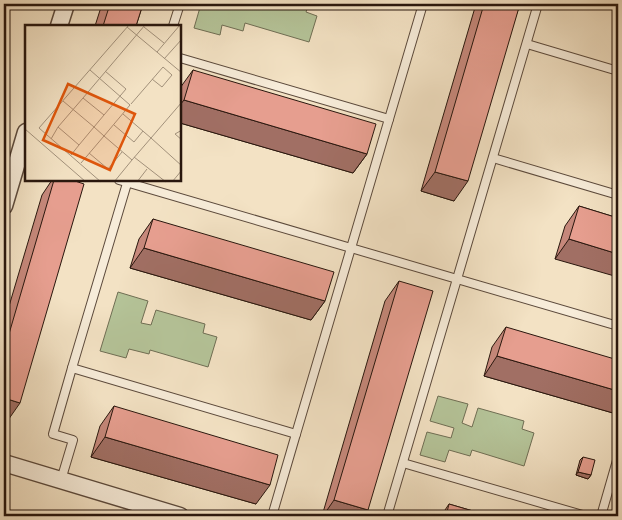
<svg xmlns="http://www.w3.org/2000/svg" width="622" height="520" viewBox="0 0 622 520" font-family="'EB Garamond',serif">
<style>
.green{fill:#b5c499;stroke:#6f6e54}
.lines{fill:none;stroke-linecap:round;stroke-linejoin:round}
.service-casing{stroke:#5c4a3c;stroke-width:10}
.minor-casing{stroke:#5c4a3c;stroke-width:19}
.service{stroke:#f7ecd9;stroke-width:8}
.minor{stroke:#f7ecd9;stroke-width:16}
.wall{fill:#c6887b;stroke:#29170e}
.shaded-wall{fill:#a16f64;stroke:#29170e}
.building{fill:#e69e8f;stroke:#29170e}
.inset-road{fill:none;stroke:#a2917b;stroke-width:1}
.view{fill:#de560c;fill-opacity:0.15;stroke:#de560c;stroke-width:2.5}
.inset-edge{fill:none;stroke:#29170e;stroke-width:2.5}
</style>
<rect width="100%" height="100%" fill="#f3e2c4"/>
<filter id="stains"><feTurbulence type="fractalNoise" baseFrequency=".004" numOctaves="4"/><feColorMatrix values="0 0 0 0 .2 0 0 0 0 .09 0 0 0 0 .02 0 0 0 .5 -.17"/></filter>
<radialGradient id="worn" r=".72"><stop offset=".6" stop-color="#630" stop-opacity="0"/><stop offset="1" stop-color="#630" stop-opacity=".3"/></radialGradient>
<!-- green -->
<g class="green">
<polygon points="201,4 309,4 306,12 317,16 309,42 245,23 243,31 222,25 220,35 194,28"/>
<polygon points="118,292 148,301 141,323 151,325 156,310 205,324 203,333 217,337 208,367 150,350 149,354 129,349 126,358 100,351"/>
<polygon points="438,396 468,404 462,423 472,427 478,408 524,421 522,429 534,433 524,466 472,450 470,456 449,450 445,462 420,455 427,432 451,438 454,428 430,421"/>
</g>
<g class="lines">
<defs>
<g id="service">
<polyline points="538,4 457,279 618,326"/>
<polyline points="173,26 180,4"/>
<polyline points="527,44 618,71"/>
<polyline points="180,58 389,119 351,248 457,279 387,516"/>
<polyline points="389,119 423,4"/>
<polyline points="493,158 618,195"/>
<polyline points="119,180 351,248 296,434"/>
<polyline points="72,368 128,180"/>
<polyline points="403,463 586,516"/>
<polyline points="61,480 73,440 53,434 72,368 296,434 272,516"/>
<polyline points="601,516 618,457"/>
</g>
<g id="minor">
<polyline points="59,26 66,4"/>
<polyline points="4,206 26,132"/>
<polyline points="4,463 180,516"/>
</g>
</defs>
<!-- service casing -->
<use href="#service" class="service-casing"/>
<!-- minor casing -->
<use href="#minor" class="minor-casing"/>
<!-- service -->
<use href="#service" class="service"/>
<!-- minor -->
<use href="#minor" class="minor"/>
</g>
<!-- wall -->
<g class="wall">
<polygon points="102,4 143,4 136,26 95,26"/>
<polygon points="476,4 520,4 454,201 421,191"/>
<polygon points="193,70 367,154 353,173 180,123 180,88"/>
<polygon points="52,180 72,180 6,423 4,422 4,323 42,195"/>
<polygon points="579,206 618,218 555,259 565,226"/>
<polygon points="153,219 325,301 311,320 130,268 139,239"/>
<polygon points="399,281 364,516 322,516 385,301"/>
<polygon points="506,327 613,413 484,376 492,347"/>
<polygon points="114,406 256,504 91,457 100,426"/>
<polygon points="583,457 591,475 588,479 576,475 580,460"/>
<polygon points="449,504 490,516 441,516"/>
</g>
<!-- shaded-wall -->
<g class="shaded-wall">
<polygon points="184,100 367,154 353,173 180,123 180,105"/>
<polygon points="435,172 468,181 454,201 421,191"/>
<polygon points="569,239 618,254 618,277 555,259"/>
<polygon points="144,248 325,301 311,320 130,268"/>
<polygon points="497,356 618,391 618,405 613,413 484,376"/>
<polygon points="4,398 20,403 6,423 4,422"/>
<polygon points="105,437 270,485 256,504 91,457"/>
<polygon points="578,472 591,475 588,479 576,475"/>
<polygon points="334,500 368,510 364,516 323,516"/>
</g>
<!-- building -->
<g class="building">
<polygon points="110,4 143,4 136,26 103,26"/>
<polygon points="484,4 520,4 468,181 435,172"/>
<polygon points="193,70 376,124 367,154 184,100"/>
<polygon points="54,180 72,180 84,184 20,403 4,398 4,351"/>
<polygon points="579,206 618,218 618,254 569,239"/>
<polygon points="153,219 334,272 325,301 144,248"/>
<polygon points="399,281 433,291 368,510 334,500"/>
<polygon points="506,327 618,360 618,391 497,356"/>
<polygon points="114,406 278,455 270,485 105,437"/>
<polygon points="583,457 595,460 591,475 578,472"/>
<polygon points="449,504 490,516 446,516"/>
</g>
<!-- overview -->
<g transform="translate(25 25)">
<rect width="156" height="156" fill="#f3e2c4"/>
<path class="inset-road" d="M 102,2 L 157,48M 119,2 L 139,18M 132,27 L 155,0M 139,34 L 157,14M 65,45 L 105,80 L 79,111 L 107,135 L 89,157M 58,73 L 120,0M 38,76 L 69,102 L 54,120M 106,79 L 138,42 L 147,50 L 137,62 L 127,54M 98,89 L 126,113 L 157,77M 79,90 L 101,64 L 80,46M 89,100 L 109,117 L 118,106M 33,102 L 58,73 L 79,90 L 69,102 L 79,111 L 56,138M 0,104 L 61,157M 157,105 L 150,109 L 157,115M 26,114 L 33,102 L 54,120 L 46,130M 64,128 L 83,144 L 97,127M 109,132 L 141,157M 107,135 L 126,113 L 157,141M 76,157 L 14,103 L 104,0M 112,157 L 122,144M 147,157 L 157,145"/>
<path class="view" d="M 43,59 L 110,89 L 85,145 L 18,115 Z"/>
<rect width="156" height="156" class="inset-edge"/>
</g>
<!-- margin -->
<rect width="622" height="520" fill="none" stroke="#f3e2c4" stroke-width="20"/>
<rect x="5" y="5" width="612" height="510" fill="none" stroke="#29170e" stroke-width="2.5"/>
<rect x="10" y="10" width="602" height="500" fill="none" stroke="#29170e"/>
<rect width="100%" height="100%" filter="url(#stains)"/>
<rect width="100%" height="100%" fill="url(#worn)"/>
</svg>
